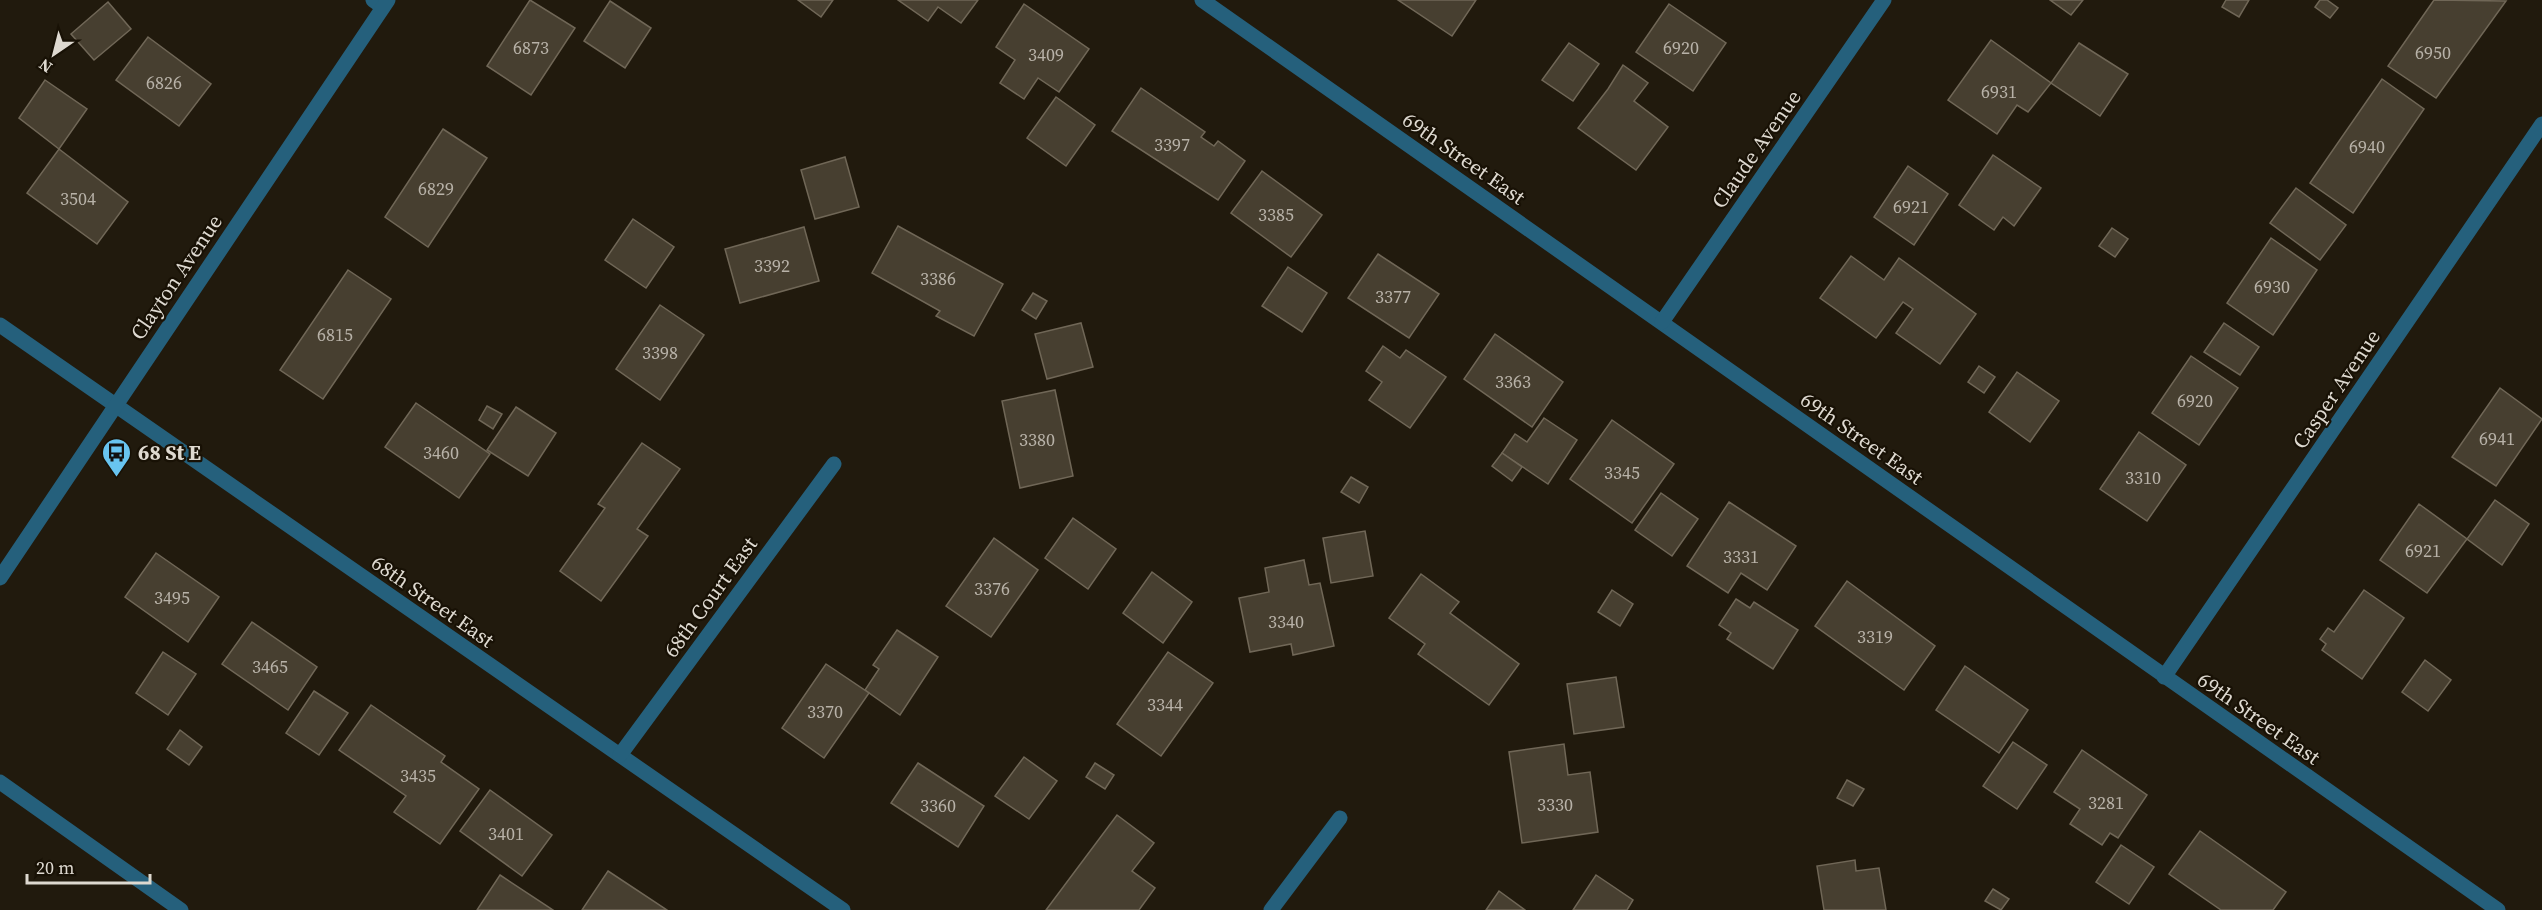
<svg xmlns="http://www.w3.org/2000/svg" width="2542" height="910" viewBox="0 0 2542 910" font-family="'Source Serif 4',serif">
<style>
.building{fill:#473f30;stroke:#706757;stroke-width:1.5}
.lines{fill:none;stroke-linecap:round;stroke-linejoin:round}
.minor{stroke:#25607c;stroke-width:15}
.tertiary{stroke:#25607c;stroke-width:15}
.labels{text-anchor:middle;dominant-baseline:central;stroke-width:4.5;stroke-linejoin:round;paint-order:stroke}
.number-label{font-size:18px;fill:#b8b2a8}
.street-label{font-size:21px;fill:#ded9d0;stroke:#181105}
.poi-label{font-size:21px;font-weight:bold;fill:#ded9d0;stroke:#181105;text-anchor:start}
</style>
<rect width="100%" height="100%" fill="#211a0d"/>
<!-- building -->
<g class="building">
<polygon points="530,0 575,28 531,95 487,66"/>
<polygon points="798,0 833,0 821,17"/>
<polygon points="898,0 978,0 961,23 938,7 928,21"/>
<polygon points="1398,0 1476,0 1452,36"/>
<polygon points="2050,0 2083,0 2071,15"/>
<polygon points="2226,0 2249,0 2239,17 2222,7"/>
<polygon points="2320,0 2327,0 2338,8 2330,18 2315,7"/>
<polygon points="2434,0 2506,1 2436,98 2388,66"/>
<polygon points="610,1 651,28 625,68 584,41"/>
<polygon points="108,2 131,29 94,60 71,34"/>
<polygon points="1024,4 1089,49 1059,92 1038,78 1024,99 1000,83 1015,60 996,47"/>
<polygon points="1669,4 1726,43 1693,91 1636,52"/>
<polygon points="148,37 211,84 179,126 116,80"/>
<polygon points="1991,40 2051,83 2028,112 2017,105 1997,134 1948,100"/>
<polygon points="1569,43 1599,64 1573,101 1542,80"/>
<polygon points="2079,43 2128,74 2100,116 2051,83"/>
<polygon points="1623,65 1648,83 1634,101 1668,127 1636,170 1578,128 1608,89"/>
<polygon points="2382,79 2424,109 2353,213 2310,183"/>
<polygon points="45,80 87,109 59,149 19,118"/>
<polygon points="1141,88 1205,132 1201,137 1214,146 1218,141 1245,161 1218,200 1112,131"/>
<polygon points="1056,97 1095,125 1066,166 1027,138"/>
<polygon points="443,129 487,158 428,247 385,217"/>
<polygon points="59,149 128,202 97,244 27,193"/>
<polygon points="1993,155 2041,188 2014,226 2003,217 1994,230 1959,205"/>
<polygon points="845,157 859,207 815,219 801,170"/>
<polygon points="1908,166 1948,194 1914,245 1874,217"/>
<polygon points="1262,171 1322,215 1291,257 1231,213"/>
<polygon points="2296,188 2346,225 2320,260 2270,223"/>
<polygon points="633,219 674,247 646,288 605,260"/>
<polygon points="898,226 1003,284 974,336 936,316 940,311 872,273"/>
<polygon points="804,227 819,281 740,303 725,249"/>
<polygon points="2112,228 2128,239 2115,257 2099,246"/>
<polygon points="2271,238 2317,270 2273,335 2227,303"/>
<polygon points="1378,254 1439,294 1409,338 1348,298"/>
<polygon points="1851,256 1884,280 1899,258 1976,314 1940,364 1896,333 1913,309 1903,302 1876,338 1820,298"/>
<polygon points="1288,267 1327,293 1302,332 1262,306"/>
<polygon points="348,270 391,299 323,399 280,370"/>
<polygon points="1033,293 1047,301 1036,319 1022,310"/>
<polygon points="660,305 704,335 660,400 616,369"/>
<polygon points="1081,323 1093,367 1047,379 1035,334"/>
<polygon points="2224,323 2259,347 2240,375 2204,352"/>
<polygon points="1495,334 1563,382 1532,427 1464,379"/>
<polygon points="1383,346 1400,358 1406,350 1446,377 1410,428 1369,400 1382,382 1366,371"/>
<polygon points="2191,356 2238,388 2199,445 2152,413"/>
<polygon points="1979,366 1995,377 1984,393 1968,382"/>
<polygon points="2017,372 2059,401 2030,442 1989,412"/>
<polygon points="2500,388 2542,419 2496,486 2452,457"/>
<polygon points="1055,390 1073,476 1020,488 1002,401"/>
<polygon points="416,403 490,454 459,498 385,447"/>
<polygon points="487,406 502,414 493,429 479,420"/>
<polygon points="516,407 556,433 528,476 487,450"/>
<polygon points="1544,418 1577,440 1548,484 1502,453 1515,434 1527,442"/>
<polygon points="1612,420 1674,464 1632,523 1570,479"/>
<polygon points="2139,432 2186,465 2147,521 2100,489"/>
<polygon points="642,443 680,469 637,529 648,536 601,601 560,571 605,508 598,504"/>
<polygon points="1502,453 1522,467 1512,481 1492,466"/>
<polygon points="1351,477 1368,487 1359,503 1341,492"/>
<polygon points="1661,493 1698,519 1672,556 1635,530"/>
<polygon points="2495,500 2529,524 2502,565 2467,539"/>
<polygon points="1729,502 1796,546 1767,590 1741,573 1728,593 1687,566"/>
<polygon points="2419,504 2467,539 2427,593 2380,560"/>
<polygon points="1073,518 1116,549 1088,589 1045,558"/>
<polygon points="1365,531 1373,576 1331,583 1323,538"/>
<polygon points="994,538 1038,570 991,637 946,606"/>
<polygon points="156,553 219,597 188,642 125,597"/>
<polygon points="1304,560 1309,585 1320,583 1334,646 1293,655 1291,644 1250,652 1239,598 1269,592 1265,568"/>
<polygon points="1152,572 1192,602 1163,643 1123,613"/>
<polygon points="1421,574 1459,602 1450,613 1519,664 1489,705 1418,654 1425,644 1389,618"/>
<polygon points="1847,581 1935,646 1904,690 1815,626"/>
<polygon points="1612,590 1633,604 1620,626 1598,612"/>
<polygon points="2364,590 2404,618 2362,679 2322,650 2326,644 2320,639 2328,628 2334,632"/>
<polygon points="1736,599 1750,608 1754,602 1798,630 1773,669 1727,639 1731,633 1719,625"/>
<polygon points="252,622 317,667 288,710 222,664"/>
<polygon points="897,630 938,657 900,715 865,690 879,669 873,665"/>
<polygon points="163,652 196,674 168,715 136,693"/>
<polygon points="1168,652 1213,683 1161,756 1117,724"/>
<polygon points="2425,660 2451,680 2428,711 2402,692"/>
<polygon points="826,664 869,693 824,758 782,728"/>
<polygon points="1965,666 2028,710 1999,753 1936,710"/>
<polygon points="1616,677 1624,727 1574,734 1567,684"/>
<polygon points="314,691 348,713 319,755 286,733"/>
<polygon points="371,705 445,756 441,762 479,789 440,844 394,812 406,796 339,750"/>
<polygon points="180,730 202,747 189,765 167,749"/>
<polygon points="2013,742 2047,765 2017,809 1983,786"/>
<polygon points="1564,744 1568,775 1590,772 1598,832 1522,843 1509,752"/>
<polygon points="2082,750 2147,795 2118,838 2110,833 2102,845 2070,824 2080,809 2054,792"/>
<polygon points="1024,757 1057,781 1029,819 995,796"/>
<polygon points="918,763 984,806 958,847 891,803"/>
<polygon points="1095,763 1114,775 1105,789 1086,777"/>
<polygon points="1847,780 1864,789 1853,806 1837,798"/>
<polygon points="490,790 552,835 522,876 460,831"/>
<polygon points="1117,815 1154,843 1132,871 1155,888 1139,910 1046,910"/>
<polygon points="2200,831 2286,892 2273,910 2221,910 2169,874"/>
<polygon points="2121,845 2154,867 2129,904 2096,882"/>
<polygon points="1855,860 1856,871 1879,868 1886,910 1824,910 1817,866"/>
<polygon points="608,871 667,910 582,910"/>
<polygon points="500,875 553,910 477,910"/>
<polygon points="1596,875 1633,900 1627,910 1573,910"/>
<polygon points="1993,889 2009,899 2001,910 1985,901"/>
<polygon points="1499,891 1525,910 1486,910"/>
</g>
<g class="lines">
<!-- minor -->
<g class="minor">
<polyline points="373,0 383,7"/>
<polyline points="1202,0 2498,910"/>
<polyline points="1662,322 1884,0"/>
<polyline points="0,325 843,910"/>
<polyline points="2164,677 2542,124"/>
<polyline points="620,755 834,464"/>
<polyline points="1271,910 1340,818"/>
</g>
<!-- tertiary -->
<g class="tertiary">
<polyline points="0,578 388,0"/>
<polyline points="0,782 181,910"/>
</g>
</g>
<!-- icons -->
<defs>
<symbol id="bus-pin" viewBox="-11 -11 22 30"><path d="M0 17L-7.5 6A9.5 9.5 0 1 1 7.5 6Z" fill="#68c4f0" stroke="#181105"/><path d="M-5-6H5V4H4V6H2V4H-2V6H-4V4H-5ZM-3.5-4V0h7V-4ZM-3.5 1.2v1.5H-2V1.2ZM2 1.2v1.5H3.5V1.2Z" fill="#111"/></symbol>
</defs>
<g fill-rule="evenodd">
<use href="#bus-pin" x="100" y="436" width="33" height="45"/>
</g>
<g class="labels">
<!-- number labels -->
<g class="number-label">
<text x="531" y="47">6873</text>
<text x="1681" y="47">6920</text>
<text x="2433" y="52">6950</text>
<text x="1046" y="54">3409</text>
<text x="164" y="82">6826</text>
<text x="1999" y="91">6931</text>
<text x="1172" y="144">3397</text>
<text x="2367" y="146">6940</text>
<text x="436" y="188">6829</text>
<text x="78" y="198">3504</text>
<text x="1911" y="206">6921</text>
<text x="1276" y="214">3385</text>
<text x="772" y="265">3392</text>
<text x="938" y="278">3386</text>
<text x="2272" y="286">6930</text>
<text x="1393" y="296">3377</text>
<text x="335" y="334">6815</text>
<text x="660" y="352">3398</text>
<text x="1513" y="381">3363</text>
<text x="2195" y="400">6920</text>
<text x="2497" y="438">6941</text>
<text x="1037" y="439">3380</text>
<text x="441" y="452">3460</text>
<text x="1622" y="472">3345</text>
<text x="2143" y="477">3310</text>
<text x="2423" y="550">6921</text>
<text x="1741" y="556">3331</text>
<text x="992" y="588">3376</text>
<text x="172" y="597">3495</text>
<text x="1286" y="621">3340</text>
<text x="1875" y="636">3319</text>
<text x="270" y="666">3465</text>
<text x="1165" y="704">3344</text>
<text x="825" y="711">3370</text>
<text x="418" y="775">3435</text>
<text x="2106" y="802">3281</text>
<text x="1555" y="804">3330</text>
<text x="938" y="805">3360</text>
<text x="506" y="833">3401</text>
</g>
<!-- street labels -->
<g class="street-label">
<text transform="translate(1756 149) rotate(-55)">Claude Avenue</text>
<text transform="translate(1464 158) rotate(35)">69th Street East</text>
<text transform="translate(176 277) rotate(-56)">Clayton Avenue</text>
<text transform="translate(2336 389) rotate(-56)">Casper Avenue</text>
<text transform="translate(1862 438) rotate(35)">69th Street East</text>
<text transform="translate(710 597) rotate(-54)">68th Court East</text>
<text transform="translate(433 601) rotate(35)">68th Street East</text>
<text transform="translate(2259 718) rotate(35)">69th Street East</text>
</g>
<!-- poi labels -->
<g class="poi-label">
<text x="138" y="452">68 St E</text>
</g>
</g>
<!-- north arrow -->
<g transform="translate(54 54) rotate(215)" stroke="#181105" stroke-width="4.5" paint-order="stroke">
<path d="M0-4.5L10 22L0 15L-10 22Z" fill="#ded9d0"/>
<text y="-9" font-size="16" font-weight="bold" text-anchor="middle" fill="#ded9d0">N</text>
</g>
<!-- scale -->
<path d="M27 874v9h123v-9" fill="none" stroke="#ded9d0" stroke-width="3"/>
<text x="36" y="874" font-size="18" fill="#ded9d0" stroke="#181105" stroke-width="4.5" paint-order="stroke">20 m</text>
</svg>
